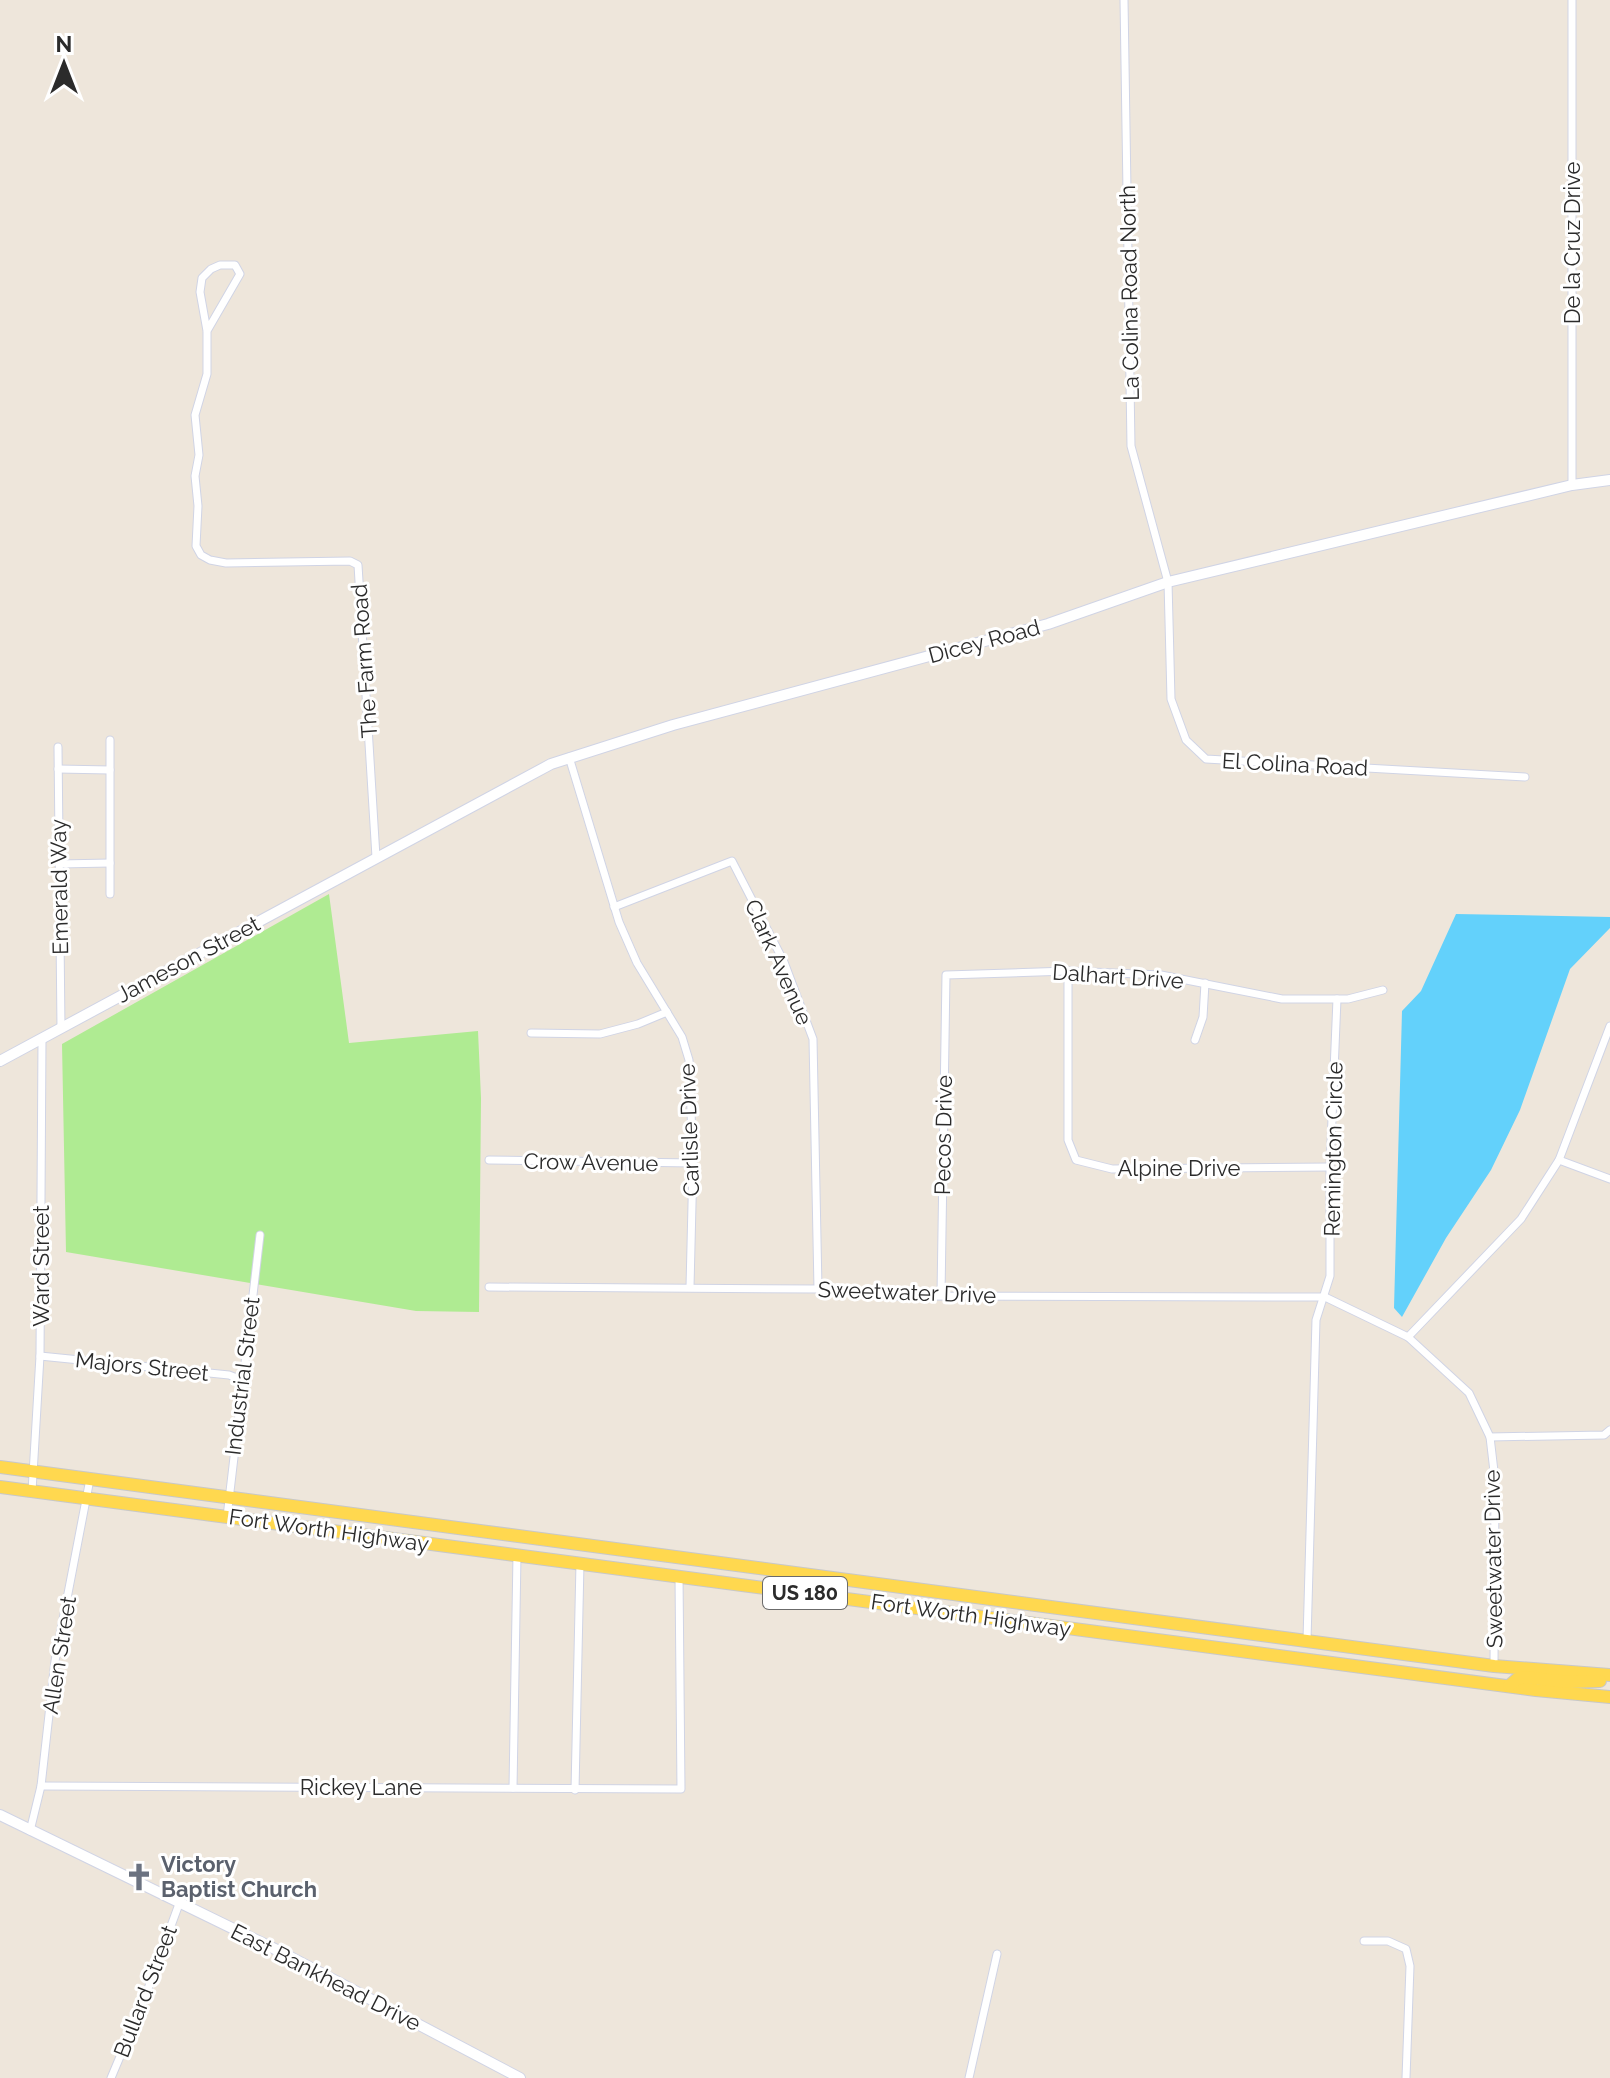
<svg xmlns="http://www.w3.org/2000/svg" width="1610" height="2078" viewBox="0 0 1610 2078" font-family="Raleway,sans-serif">
<style>
.green{fill:#afeb92}
.water{fill:#63d1fb}
.lines{fill:none;stroke-linecap:round;stroke-linejoin:round}
.street-casing{stroke:#d0d4e5;stroke-width:9}
.secondary-casing{stroke:#d0d4e5;stroke-width:12}
.primary-casing{stroke:#c8c8c8;stroke-width:14}
.street{stroke:#fff;stroke-width:7}
.secondary{stroke:#fff;stroke-width:10}
.primary{stroke:#ffd84f;stroke-width:12}
.labels{text-anchor:middle;dominant-baseline:central;stroke-width:6;stroke-linejoin:round;paint-order:stroke}
.shield{fill:#fff;stroke:#6b6b6b;stroke-width:2}
.shield-label{font-size:20px;font-weight:bold;fill:#2b2b2b}
.street-label{font-size:22px;fill:#2b2b2b;stroke:#fff}
.worship-label{font-size:22px;font-weight:bold;fill:#5b616d;stroke:#fff;text-anchor:start}
</style>
<rect width="100%" height="100%" fill="#eee6db"/>
<!-- green -->
<polygon class="green" points="329,894 349,1043 478,1031 481,1098 479,1312 416,1311 66,1252 62,1044"/>
<!-- water -->
<polygon class="water" points="1456,914 1610,917 1610,928 1570,969 1520,1110 1491,1170 1446,1238 1402,1317 1394,1308 1402,1011 1421,991"/>
<g class="lines">
<defs>
<g id="street">
<polyline points="1124,0 1131,446 1168,582 1171,699 1186,740 1206,759 1525,777"/>
<polyline points="207,331 240,274 235,265 220,265 211,269 202,278 200,292 207,331 207,374 195,415 199,455 195,476 198,506 196,546 201,555 210,560 226,563 350,561 358,565 376,857"/>
<polyline points="1572,485 1572,0"/>
<polyline points="58,747 61,1028"/>
<polyline points="569,757 619,922 637,963 682,1037 689,1060 693,1163 690,1287"/>
<polyline points="58,769 110,770"/>
<polyline points="59,864 110,863"/>
<polyline points="110,894 110,740"/>
<polyline points="614,907 732,861 784,962 813,1039 818,1289"/>
<polyline points="1068,971 1068,1140 1076,1160 1112,1169 1330,1167"/>
<polyline points="531,1033 600,1034 638,1024 667,1012"/>
<polyline points="1195,1040 1203,1017 1205,983"/>
<polyline points="489,1160 693,1163"/>
<polyline points="1559,1160 1610,1179"/>
<polyline points="489,1287 818,1289 883,1296 1325,1297 1408,1337 1469,1393 1490,1437 1495,1480 1494,1666"/>
<polyline points="941,1295 946,975 1068,971 1161,975 1282,999 1348,999 1383,990"/>
<polyline points="1408,1337 1521,1219 1559,1160 1610,1026"/>
<polyline points="40,1356 229,1375 242,1380"/>
<polyline points="1490,1437 1604,1435 1610,1430"/>
<polyline points="32,1491 40,1356 42,1040"/>
<polyline points="227,1517 260,1235"/>
<polyline points="1307,1640 1316,1320 1330,1276 1330,1167 1337,999"/>
<polyline points="41,1786 681,1789 679,1576"/>
<polyline points="513,1788 517,1555"/>
<polyline points="575,1790 580,1563"/>
<polyline points="30,1831 41,1786 55,1661 90,1479"/>
<polyline points="1364,1941 1388,1941 1406,1949 1410,1966 1406,2078"/>
<polyline points="111,2078 145,1997 179,1904"/>
<polyline points="969,2078 997,1954"/>
</g>
<g id="secondary">
<polyline points="0,1061 551,764 673,725 1048,624 1168,582 1572,485 1610,480"/>
<polyline points="0,1815 281,1952 520,2078"/>
</g>
<g id="primary">
<polyline points="0,1467 1494,1666 1610,1675"/>
<polyline points="0,1487 1536,1690 1610,1697"/>
<polyline points="1509,1686 1517,1679 1525,1677 1567,1682 1600,1681"/>
</g>
</defs>
<!-- street casing -->
<use href="#street" class="street-casing"/>
<!-- secondary casing -->
<use href="#secondary" class="secondary-casing"/>
<!-- primary casing -->
<use href="#primary" class="primary-casing"/>
<!-- street -->
<use href="#street" class="street"/>
<!-- secondary -->
<use href="#secondary" class="secondary"/>
<!-- primary -->
<use href="#primary" class="primary"/>
</g>
<!-- icons -->
<defs>
<symbol id="church-bare" viewBox="-9 -9 18 18"><path d="M-1.2-6h2.4v3.5h3.3v2.4h-3.3V6h-2.4V-.1h-3.3v-2.4h3.3Z" fill="#6b7280" stroke="#fff" stroke-width="2.5" paint-order="stroke"/></symbol>
</defs>
<g fill-rule="evenodd">
<use href="#church-bare" x="119" y="1857" width="40" height="40"/>
</g>
<g class="labels">
<!-- shield labels -->
<rect class="shield" x="763" y="1577" width="84" height="32" rx="6"/>
<g class="shield-label">
<text x="805" y="1593">US 180</text>
</g>
<!-- street labels -->
<g class="street-label">
<text transform="translate(1572 243) rotate(-90)">De la Cruz Drive</text>
<text transform="translate(1129 293) rotate(-91)">La Colina Road North</text>
<text transform="translate(984 641) rotate(-15)">Dicey Road</text>
<text transform="translate(364 661) rotate(-94)">The Farm Road</text>
<text transform="translate(1295 764) rotate(3)">El Colina Road</text>
<text transform="translate(59 887) rotate(-91)">Emerald Way</text>
<text transform="translate(188 959) rotate(-28)">Jameson Street</text>
<text transform="translate(779 962) rotate(66)">Clark Avenue</text>
<text transform="translate(1118 976) rotate(4)">Dalhart Drive</text>
<text transform="translate(689 1130) rotate(-92)">Carlisle Drive</text>
<text transform="translate(943 1135) rotate(-89)">Pecos Drive</text>
<text transform="translate(1333 1149) rotate(-89)">Remington Circle</text>
<text transform="translate(591 1162) rotate(1)">Crow Avenue</text>
<text x="1179" y="1168">Alpine Drive</text>
<text transform="translate(41 1266) rotate(-90)">Ward Street</text>
<text transform="translate(907 1292) rotate(2)">Sweetwater Drive</text>
<text transform="translate(142 1366) rotate(6)">Majors Street</text>
<text transform="translate(242 1376) rotate(-83)">Industrial Street</text>
<text transform="translate(329 1530) rotate(8)">Fort Worth Highway</text>
<text transform="translate(1493 1559) rotate(-91)">Sweetwater Drive</text>
<text transform="translate(971 1615) rotate(8)">Fort Worth Highway</text>
<text transform="translate(59 1655) rotate(-81)">Allen Street</text>
<text x="361" y="1787">Rickey Lane</text>
<text transform="translate(326 1977) rotate(27)">East Bankhead Drive</text>
<text transform="translate(145 1991) rotate(-69)">Bullard Street</text>
</g>
<!-- worship labels -->
<g class="worship-label">
<text x="161" y="1864">Victory<tspan x="161" dy="25">Baptist Church</tspan></text>
</g>
</g>
<!-- north arrow -->
<g transform="translate(64 64)" stroke="#ffffff" stroke-width="6" paint-order="stroke">
<path d="M0-6L14 30L0 20L-14 30Z" fill="#2b2b2b"/>
<text y="-12" font-size="22" font-weight="bold" text-anchor="middle" fill="#2b2b2b">N</text>
</g>
</svg>
